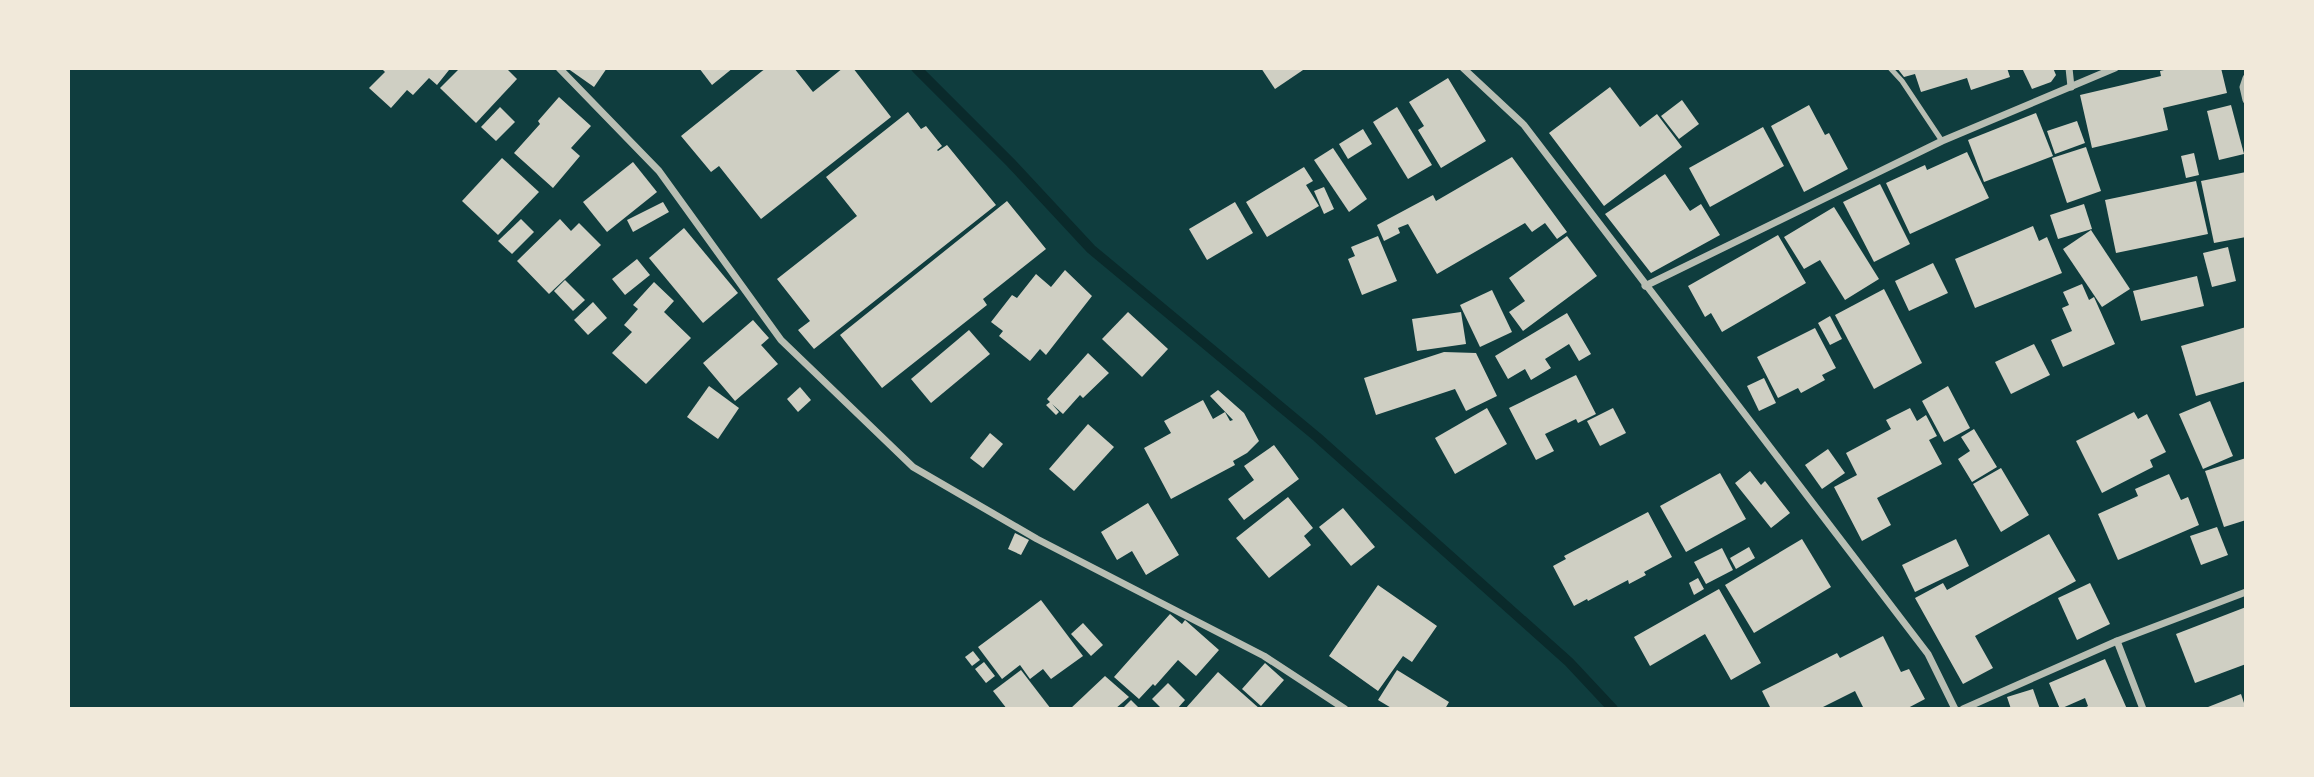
<svg xmlns="http://www.w3.org/2000/svg" width="2314" height="777" viewBox="0 0 2314 777" font-family="'Public Sans',sans-serif">
<style>
.lines{fill:none;stroke-linecap:round;stroke-linejoin:round}
.stream{stroke:#0a2a2b;stroke-width:10}
.building{fill:#cfcfc3}
.service{stroke:#b8beb3;stroke-width:5}
.minor{stroke:#b8beb3;stroke-width:7}
</style>
<rect width="100%" height="100%" fill="#0f3d3e"/>
<g class="lines">
<!-- stream -->
<polyline class="stream" points="916,68 1011,163 1091,249 1317,437 1569,662 1613,709"/>
</g>
<!-- building -->
<g class="building">
<polygon points="381,68 447,68 449,70 437,85 429,78 413,95 407,90 391,108 369,88 385,72"/>
<polygon points="460,68 506,68 517,79 476,123 440,88"/>
<polygon points="567,68 607,68 594,87"/>
<polygon points="699,68 733,68 712,85"/>
<polygon points="766,68 794,68 813,92 843,68 853,68 891,117 761,219 719,166 711,172 681,136"/>
<polygon points="1261,68 1306,68 1275,89"/>
<polygon points="1897,68 2007,68 2010,77 1971,90 1967,78 1921,92 1915,74 1904,77"/>
<polygon points="2022,68 2053,68 2056,75 2051,82 2032,89"/>
<polygon points="2172,68 2221,68 2227,93 2163,108 2168,130 2092,148 2080,95 2161,76 2160,71"/>
<polygon points="1448,78 1486,141 1441,168 1418,130 1424,126 1409,102"/>
<polygon points="1610,87 1640,127 1657,114 1682,147 1604,206 1549,133"/>
<polygon points="559,97 591,126 571,148 580,156 553,188 514,153 540,124 538,121"/>
<polygon points="1682,100 1699,124 1679,139 1661,116"/>
<polygon points="1809,105 1825,135 1829,133 1848,169 1804,192 1771,126"/>
<polygon points="2231,105 2244,154 2219,160 2207,111"/>
<polygon points="500,107 515,122 496,141 481,127"/>
<polygon points="1397,107 1432,165 1408,179 1373,122"/>
<polygon points="908,112 921,129 926,126 942,146 937,150 938,151 947,145 996,205 814,349 798,330 810,321 777,279 857,216 826,177"/>
<polygon points="2036,113 2053,156 1984,182 1968,140"/>
<polygon points="2077,121 2085,143 2055,154 2047,131"/>
<polygon points="1763,127 1784,166 1710,207 1689,168"/>
<polygon points="1363,129 1372,144 1348,159 1339,144"/>
<polygon points="2086,147 2101,191 2067,203 2052,158"/>
<polygon points="1333,148 1367,199 1349,212 1314,160"/>
<polygon points="1967,152 1989,198 1910,234 1886,183 1925,165 1927,170"/>
<polygon points="2194,153 2199,175 2186,178 2181,156"/>
<polygon points="1512,157 1567,232 1557,239 1545,223 1532,232 1525,223 1437,274 1408,224 1398,228 1400,233 1384,241 1377,225 1433,195 1436,201"/>
<polygon points="502,158 539,192 498,235 462,201"/>
<polygon points="633,162 657,192 607,232 583,202"/>
<polygon points="1304,167 1313,181 1306,185 1319,206 1267,237 1246,202"/>
<polygon points="2246,172 2246,237 2214,243 2201,181"/>
<polygon points="1665,174 1690,211 1701,204 1720,235 1651,273 1605,214"/>
<polygon points="2196,181 2208,234 2116,253 2105,200"/>
<polygon points="1880,184 1910,244 1874,262 1843,202"/>
<polygon points="1324,187 1334,209 1324,214 1314,191"/>
<polygon points="1007,201 1046,249 983,299 987,305 882,388 840,335"/>
<polygon points="663,202 669,212 633,232 627,220"/>
<polygon points="1235,202 1253,233 1207,260 1189,229"/>
<polygon points="2084,204 2092,229 2058,239 2050,215"/>
<polygon points="1834,207 1879,279 1845,300 1820,260 1804,269 1784,237"/>
<polygon points="521,219 534,232 512,254 498,241"/>
<polygon points="560,219 571,231 579,223 601,245 549,294 517,261"/>
<polygon points="2033,226 2039,241 2047,237 2062,273 1975,308 1955,259"/>
<polygon points="684,228 738,293 703,323 649,258"/>
<polygon points="2091,230 2130,289 2102,307 2063,249"/>
<polygon points="1778,235 1806,283 1722,332 1711,313 1705,317 1688,286"/>
<polygon points="1378,236 1397,281 1362,295 1348,259 1355,256 1351,247"/>
<polygon points="1567,236 1597,276 1523,331 1509,312 1525,301 1509,278"/>
<polygon points="2228,247 2236,281 2212,287 2203,253"/>
<polygon points="637,259 650,275 625,295 612,279"/>
<polygon points="1933,263 1948,293 1909,311 1895,281"/>
<polygon points="1065,270 1092,296 1046,355 1040,349 1030,361 999,336 1003,331 991,322 1012,295 1017,298 1036,274 1051,287"/>
<polygon points="2197,276 2204,306 2141,321 2133,291"/>
<polygon points="565,280 585,300 573,311 554,291"/>
<polygon points="654,282 674,301 664,312 691,338 646,384 612,353 632,332 624,325 638,309 633,305"/>
<polygon points="2082,284 2089,300 2094,297 2115,344 2063,367 2051,340 2072,331 2062,308 2069,305 2063,292"/>
<polygon points="1884,289 1922,363 1874,389 1835,315"/>
<polygon points="1492,290 1512,332 1480,347 1460,305"/>
<polygon points="593,302 607,318 588,335 574,320"/>
<polygon points="1128,312 1168,349 1142,377 1102,339"/>
<polygon points="1461,312 1466,344 1417,351 1412,319"/>
<polygon points="1567,313 1591,354 1579,361 1569,344 1545,359 1551,368 1531,380 1525,369 1508,379 1495,356"/>
<polygon points="1830,316 1842,339 1830,345 1818,323"/>
<polygon points="753,320 769,338 761,345 778,364 735,401 703,363"/>
<polygon points="2246,327 2246,381 2196,396 2181,346"/>
<polygon points="1815,328 1836,368 1822,375 1825,380 1801,393 1798,388 1778,398 1757,357"/>
<polygon points="969,330 990,354 931,403 911,379"/>
<polygon points="2034,344 2050,375 2011,394 1995,362"/>
<polygon points="1444,352 1476,353 1497,396 1466,411 1455,389 1376,415 1364,378"/>
<polygon points="1088,353 1109,373 1083,398 1080,395 1063,414 1052,404 1059,412 1056,415 1046,405 1050,402 1047,399"/>
<polygon points="1576,375 1596,414 1578,423 1576,419 1545,434 1554,451 1536,460 1509,408"/>
<polygon points="1764,378 1776,403 1759,411 1747,386"/>
<polygon points="709,386 739,408 718,439 687,417"/>
<polygon points="1948,386 1970,428 1944,442 1922,401"/>
<polygon points="800,387 811,400 798,412 787,399"/>
<polygon points="1218,390 1244,413 1259,441 1247,453 1233,461 1235,465 1171,499 1144,448 1171,433 1164,421 1203,400 1213,419 1225,412 1230,421 1233,420 1210,396"/>
<polygon points="2210,401 2233,456 2203,469 2179,414"/>
<polygon points="1487,408 1507,444 1455,474 1435,438"/>
<polygon points="1613,408 1626,433 1600,446 1587,421"/>
<polygon points="1910,408 1917,421 1926,415 1937,436 1929,440 1942,464 1877,498 1891,525 1862,541 1834,487 1857,475 1846,453 1891,429 1886,420"/>
<polygon points="2134,412 2138,419 2147,414 2166,452 2150,460 2153,467 2102,493 2076,441"/>
<polygon points="1088,424 1114,447 1074,491 1049,469"/>
<polygon points="1974,429 1997,467 1972,482 1958,459 1970,451 1961,437"/>
<polygon points="990,433 1003,444 983,468 970,458"/>
<polygon points="1274,445 1299,479 1244,520 1228,499 1254,480 1244,466"/>
<polygon points="1828,449 1845,473 1822,489 1805,465"/>
<polygon points="2246,458 2246,520 2224,527 2205,471"/>
<polygon points="2001,468 2029,515 2001,532 1973,484"/>
<polygon points="1750,471 1761,485 1765,481 1790,513 1771,528 1735,483"/>
<polygon points="1720,473 1746,519 1686,552 1660,506"/>
<polygon points="2169,474 2181,500 2188,497 2199,525 2118,560 2098,514 2138,496 2135,489"/>
<polygon points="1288,497 1313,528 1304,536 1311,545 1269,578 1236,538"/>
<polygon points="1148,503 1179,555 1146,575 1132,551 1117,560 1101,532"/>
<polygon points="1343,508 1375,547 1351,566 1319,527"/>
<polygon points="1648,512 1672,557 1644,572 1646,575 1629,584 1628,580 1588,601 1587,599 1574,606 1553,566 1566,559 1564,556"/>
<polygon points="2217,527 2228,555 2201,565 2190,536"/>
<polygon points="1015,533 1029,540 1021,555 1008,549"/>
<polygon points="2049,534 2076,581 1975,636 1993,668 1963,684 1915,598 1943,583 1947,590"/>
<polygon points="1802,539 1831,587 1754,633 1725,585"/>
<polygon points="1956,539 1969,566 1915,592 1902,565"/>
<polygon points="1749,547 1755,558 1736,569 1730,558"/>
<polygon points="1722,548 1733,570 1706,584 1694,562"/>
<polygon points="1698,578 1704,589 1694,595 1689,583"/>
<polygon points="2090,583 2110,624 2077,640 2058,598"/>
<polygon points="1378,585 1437,626 1412,662 1403,656 1378,691 1329,656"/>
<polygon points="1719,589 1761,663 1731,680 1705,634 1650,666 1634,637"/>
<polygon points="1041,600 1083,656 1051,679 1043,669 1030,679 1020,665 1002,679 978,647"/>
<polygon points="2246,607 2246,664 2195,683 2176,634"/>
<polygon points="1170,614 1182,624 1185,620 1219,650 1196,676 1178,660 1155,686 1153,684 1139,699 1114,677"/>
<polygon points="1083,623 1103,645 1091,656 1071,634"/>
<polygon points="1883,636 1901,672 1909,669 1925,699 1906,709 1864,709 1855,691 1819,709 1771,709 1762,691 1837,653 1840,658"/>
<polygon points="973,651 980,660 972,666 965,657"/>
<polygon points="2105,659 2127,709 2083,709 2088,706 2085,698 2060,709 2049,683"/>
<polygon points="984,662 995,676 986,683 975,669"/>
<polygon points="1265,663 1284,680 1261,706 1242,689"/>
<polygon points="1021,670 1051,709 1007,709 993,691"/>
<polygon points="1397,670 1449,702 1445,709 1393,709 1378,700"/>
<polygon points="1218,672 1260,709 1185,709"/>
<polygon points="1105,676 1129,697 1115,709 1070,709"/>
<polygon points="1168,683 1185,700 1177,709 1162,709 1152,699"/>
<polygon points="2033,689 2040,709 2011,709 2007,697"/>
<polygon points="2241,694 2246,709 2203,709"/>
<polygon points="1131,700 1140,709 1122,709"/>
</g>
<g class="lines">
<!-- service -->
<polyline class="service" points="1890,68 1902,81 1942,141"/>
<!-- minor -->
<g class="minor">
<polyline points="559,68 659,171 781,340 913,467 1037,539 1264,656 1345,709"/>
<polyline points="1463,68 1524,125 1928,654 1955,709"/>
<polyline points="2069,68 2071,87"/>
<polyline points="2246,78 2243,87 2246,100"/>
<polyline points="1645,286 1942,141 2115,68"/>
<polyline points="2117,641 2143,709"/>
<polyline points="1963,709 2117,641 2246,592"/>
</g>
</g>
<!-- border -->
<rect width="2314" height="777" fill="none" stroke="#f1e9da" stroke-width="140"/>
</svg>
